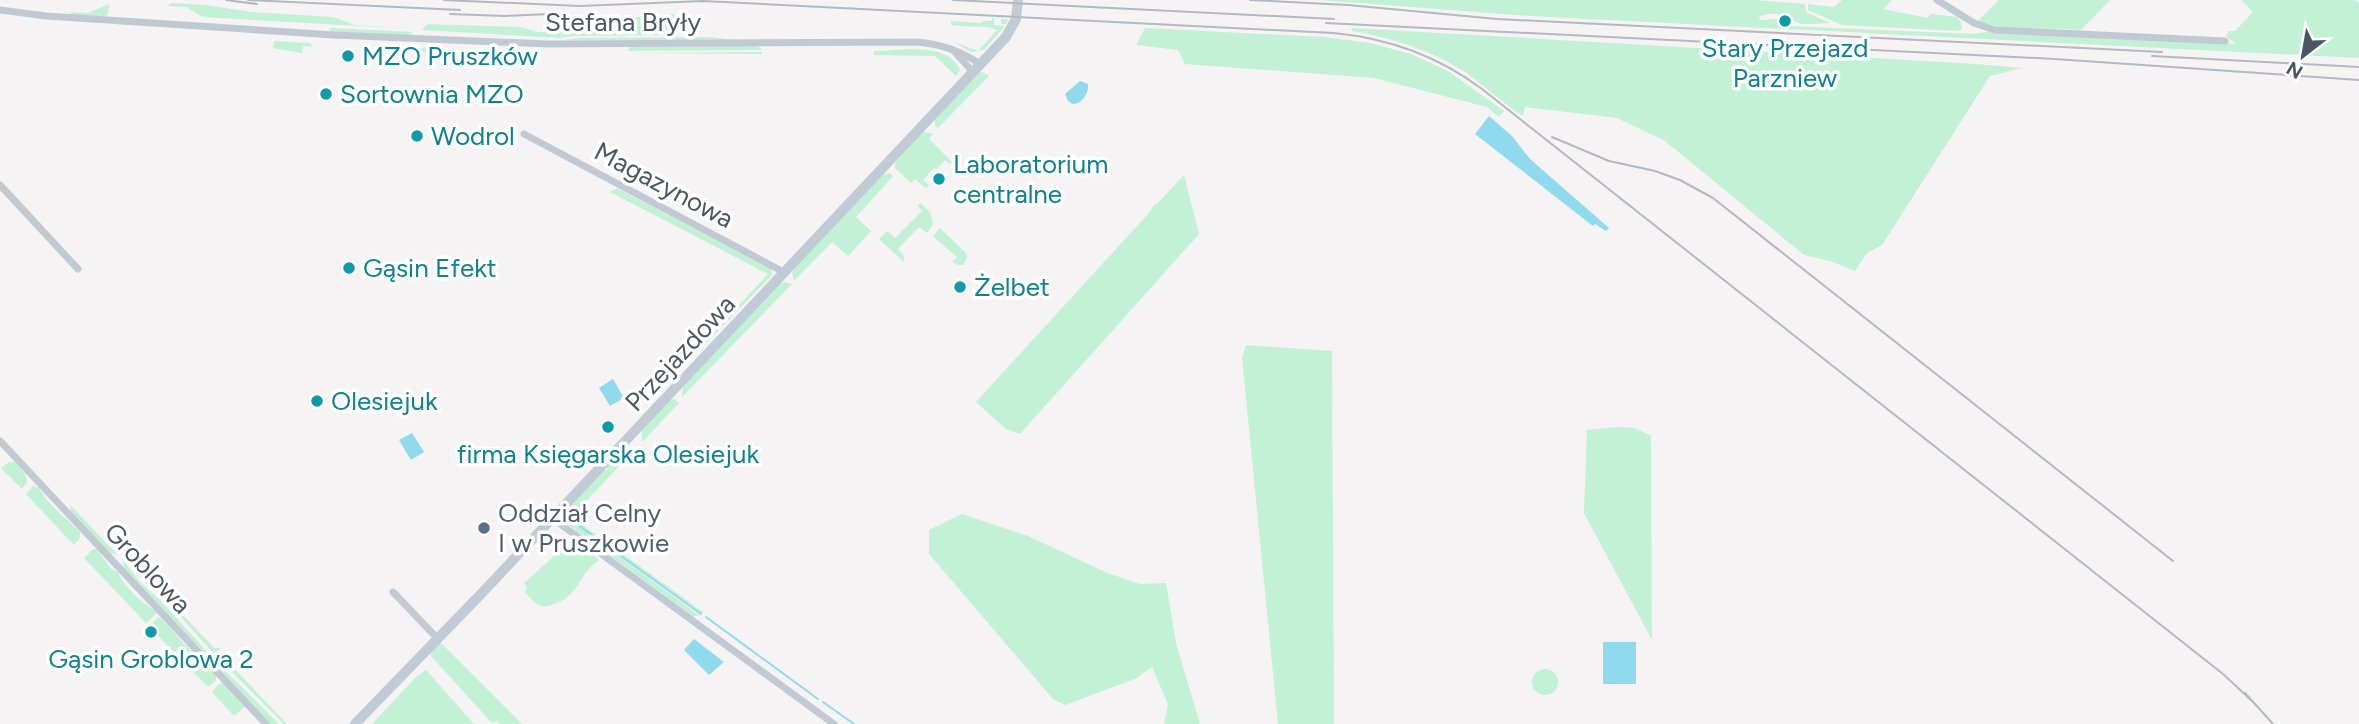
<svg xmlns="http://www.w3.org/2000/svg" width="2359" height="724" viewBox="0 0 2359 724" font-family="Figtree,sans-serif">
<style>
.green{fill:#c3f1d5}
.water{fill:#90daee}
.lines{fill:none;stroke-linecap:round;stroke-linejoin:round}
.stream{stroke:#90daee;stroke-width:2}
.street{stroke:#c1cad2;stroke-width:7}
.secondary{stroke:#c1cbd6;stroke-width:10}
.rail{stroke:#b5b8bd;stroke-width:2}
.culture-dot{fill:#0f9aa8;stroke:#fff;stroke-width:2.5}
.service-dot{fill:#5c6f8a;stroke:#fff;stroke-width:2.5}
.labels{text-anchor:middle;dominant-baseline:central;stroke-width:7;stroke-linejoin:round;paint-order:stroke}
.street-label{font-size:26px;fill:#4a5661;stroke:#fff}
.culture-label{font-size:26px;fill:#0d838f;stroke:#fff;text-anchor:start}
.service-label{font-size:26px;fill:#4e5e75;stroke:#fff;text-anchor:start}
</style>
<rect width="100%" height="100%" fill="#f5f3f3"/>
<!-- green -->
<g class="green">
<path d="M 1320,0 L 1755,0 L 1805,4 L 1806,12 L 1830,23 C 1820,23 1804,26 1796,22 C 1784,16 1773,10 1759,17 L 1760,20 L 1777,19 L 1779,23 L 1787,26 L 1974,34 L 1991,31 L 2236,44 L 2226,36 L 2229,31 L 2235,31 L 2253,12 L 2241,0 L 2355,0 L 2359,3 L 2359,58 L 1530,16 Z"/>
<polygon points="1842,0 1892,0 1883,9 1928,18 1930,14 1957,17 1961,23 1962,29 1957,31 1842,25 1808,10 1808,4 1834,7"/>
<polygon points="1999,0 2110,0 2081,30 1999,27 1978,21"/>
<polygon points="172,3 205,5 251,12 333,17 355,25 412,29 203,17 186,7 167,6"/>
<polygon points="109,4 108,13 105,17 71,15 71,12 88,13"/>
<polygon points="675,14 674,35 575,36 560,38 422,30 427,24 520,27 537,32 553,32 557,25 561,23"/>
<polygon points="992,18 1009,19 1006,24 1001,24 1001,19 994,19 994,25 1005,26 984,50 971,52 952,41 978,51 997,30 988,27 960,26 960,24 959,26 951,25 951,21 981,23 983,21 992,21"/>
<polygon points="330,28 413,32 409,35 330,32"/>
<polygon points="1145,28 1324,37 1370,43 1411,54 1448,71 1504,111 1499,117 1487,107 1374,78 1185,64 1178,50 1136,45"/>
<path d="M 1352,28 L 1976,64 L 2022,68 L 1990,76 L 1882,245 L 1867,253 L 1855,271 L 1830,261 L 1804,255 L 1665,141 L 1617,118 L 1525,107 L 1523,116 C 1502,103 1485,86 1465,72 C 1431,50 1392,38 1352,31 Z"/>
<polygon points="712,37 732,40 564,40 576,38"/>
<polygon points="274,41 310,43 313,47 303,46 302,53 273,48"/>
<polygon points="758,46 762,50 628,51 630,47"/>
<polygon points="420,48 532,52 420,52"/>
<path d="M 874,51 C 900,51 947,41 960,70 L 956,76 L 935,56 L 874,55 Z"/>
<polygon points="762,52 762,54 629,53"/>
<polygon points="982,72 989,76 938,128 935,125 935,118 977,73"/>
<polygon points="924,132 933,134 929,139 952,162 950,164 945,160 937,169 934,168 923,180 929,185 926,188 915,179 911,183 895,168 895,163 919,134"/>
<polygon points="889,173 893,176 856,217 871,231 848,256 832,242 794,281 792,273 794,269 881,175"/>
<polygon points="1184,175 1199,234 1020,434 1006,429 976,402 1148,214 1154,205 1158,203"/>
<polygon points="617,188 771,269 772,275 699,351 696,349 699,348 768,274 610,192"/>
<polygon points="920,203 930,212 933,224 927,233 919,227 898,249 904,256 904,262 879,239 887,231 895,238 922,211 918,206"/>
<polygon points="940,228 966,253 967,258 963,265 959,265 952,262 957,257 933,236"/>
<polygon points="784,282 792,284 682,397 683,386 777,286"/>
<polygon points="1246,345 1332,351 1334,724 1278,724 1242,357"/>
<polygon points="674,399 679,403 642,442 642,430 670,400"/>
<polygon points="1618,427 1635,428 1651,436 1652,640 1584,513 1587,430"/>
<polygon points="626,446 637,447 573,515 584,526 703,612 702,614 574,523 700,616 692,616 570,526 565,519 565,511 603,469 605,471 608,469 606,466"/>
<polygon points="9,462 15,462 25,473 27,482 22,489 1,468"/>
<path d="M 33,486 L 39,488 C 49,506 66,518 80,532 L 80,538 L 74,545 L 26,494 Z"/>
<polygon points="70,505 117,554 109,553 71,512"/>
<polygon points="962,514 1028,536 1105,572 1140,584 1166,583 1176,643 1200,724 1164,724 1168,704 1152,667 1135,679 1065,705 1053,699 929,554 929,530"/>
<path d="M 567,548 L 575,552 L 585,549 L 599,560 C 576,576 581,596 551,605 C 540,609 532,602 525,591 L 527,587 L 524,583 L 562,549 Z"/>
<path d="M 93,549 L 97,549 L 111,569 L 118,572 C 124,587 142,603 156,611 L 156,614 L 146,623 L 84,558 Z"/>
<polygon points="126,555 214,648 221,648 214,654 165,599 141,578 125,557"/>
<polygon points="123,560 140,582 159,599 211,656 204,654 124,568"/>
<path d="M 158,617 C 171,624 178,642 194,652 L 194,657 L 186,665 L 150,627 Z"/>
<polygon points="440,642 522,724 500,724 497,721 492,723 429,654"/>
<polygon points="226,652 226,660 287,724 284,724 219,659"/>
<polygon points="202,662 216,675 216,680 208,687 190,669 198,663"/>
<polygon points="217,663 279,724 270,724 219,669"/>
<circle cx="1545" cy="682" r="13"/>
<polygon points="426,670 474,724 372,724 416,677"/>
<polygon points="223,683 245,706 234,716 212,692 219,684"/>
</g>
<!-- water -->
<g class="water">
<path d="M 1080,81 L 1088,84 C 1089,93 1082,104 1073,104 L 1068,101 L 1065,94 Z"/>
<polygon points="1489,116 1512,136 1530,159 1609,228 1606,231 1595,224 1593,226 1475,134"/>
<polygon points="613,379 624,398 610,406 599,388"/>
<polygon points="412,433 424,452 411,460 399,440"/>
<polygon points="694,639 724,662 709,675 684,650"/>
<rect x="1603" y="642" width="33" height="42"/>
</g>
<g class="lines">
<!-- stream -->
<g class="stream">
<polyline points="574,522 701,614"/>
<polyline points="706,617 818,699"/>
<polyline points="823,702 854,724"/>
</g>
<!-- street -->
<g class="street">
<polyline points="1937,0 1974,23 1995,30 2225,41"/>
<path d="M 0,10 L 46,16 L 334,35 L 548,44 L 917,42 C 941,44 961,51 980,64"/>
<polyline points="953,50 973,72"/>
<polyline points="524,134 778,269 783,274"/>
<polyline points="0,185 78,269"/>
<polyline points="0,441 266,724"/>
<polyline points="552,518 834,724"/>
<polyline points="393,592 438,639"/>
</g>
<!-- secondary -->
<polyline class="secondary" points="355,724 480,595 1006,37 1016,19 1018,0"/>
<!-- rail -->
<g class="rail">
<polyline points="226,0 257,4"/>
<polyline points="248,0 460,10"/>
<path d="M 444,0 L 580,6 L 703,1 L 1333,33 C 1388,38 1438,56 1482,89 L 2223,674 L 2251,700"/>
<polyline points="953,0 1334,19"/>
<polyline points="1250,0 1348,5 1497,19 2162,52"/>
<polyline points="450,14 505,16 551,14"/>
<polyline points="1326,23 2055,59 2359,80"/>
<polyline points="2152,56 2359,67"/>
<polyline points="1552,137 1609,161 1655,171 1680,180 1713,198 2173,561"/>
<polyline points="2245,693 2273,724"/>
</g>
</g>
<!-- markers -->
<g class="culture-dot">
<circle cx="1785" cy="21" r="7"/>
<circle cx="348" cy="56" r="7"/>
<circle cx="326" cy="94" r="7"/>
<circle cx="417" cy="136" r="7"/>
<circle cx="939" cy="179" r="7"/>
<circle cx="349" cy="268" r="7"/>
<circle cx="960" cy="287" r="7"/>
<circle cx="317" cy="401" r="7"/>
<circle cx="608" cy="427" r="7"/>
<circle cx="151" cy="632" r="7"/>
</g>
<circle class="service-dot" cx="484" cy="528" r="7"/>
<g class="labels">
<!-- street labels -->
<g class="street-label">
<text x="623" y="22">Stefana Bryły</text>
<text transform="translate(664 185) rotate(28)">Magazynowa</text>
<text transform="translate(680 353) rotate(-47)">Przejazdowa</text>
<text transform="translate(148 568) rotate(47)">Groblowa</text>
</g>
<!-- culture labels -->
<g class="culture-label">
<text x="1785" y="48" text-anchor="middle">Stary Przejazd<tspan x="1785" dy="30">Parzniew</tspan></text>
<text x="362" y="56">MZO Pruszków</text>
<text x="340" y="94">Sortownia MZO</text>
<text x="431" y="136">Wodrol</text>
<text x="953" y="164">Laboratorium<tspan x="953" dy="30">centralne</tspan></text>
<text x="363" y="268">Gąsin Efekt</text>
<text x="974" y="287">Żelbet</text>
<text x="331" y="401">Olesiejuk</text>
<text x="608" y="454" text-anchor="middle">firma Księgarska Olesiejuk</text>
<text x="151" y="659" text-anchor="middle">Gąsin Groblowa 2</text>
</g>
<!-- service labels -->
<g class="service-label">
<text x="498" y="513">Oddział Celny<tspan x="498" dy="30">I w Pruszkowie</tspan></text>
</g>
</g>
<!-- north arrow -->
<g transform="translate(2303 56) rotate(211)" stroke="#ffffff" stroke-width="5" paint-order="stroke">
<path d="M0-5L12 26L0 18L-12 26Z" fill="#4a5661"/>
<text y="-10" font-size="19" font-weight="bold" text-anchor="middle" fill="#4a5661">N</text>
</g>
</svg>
